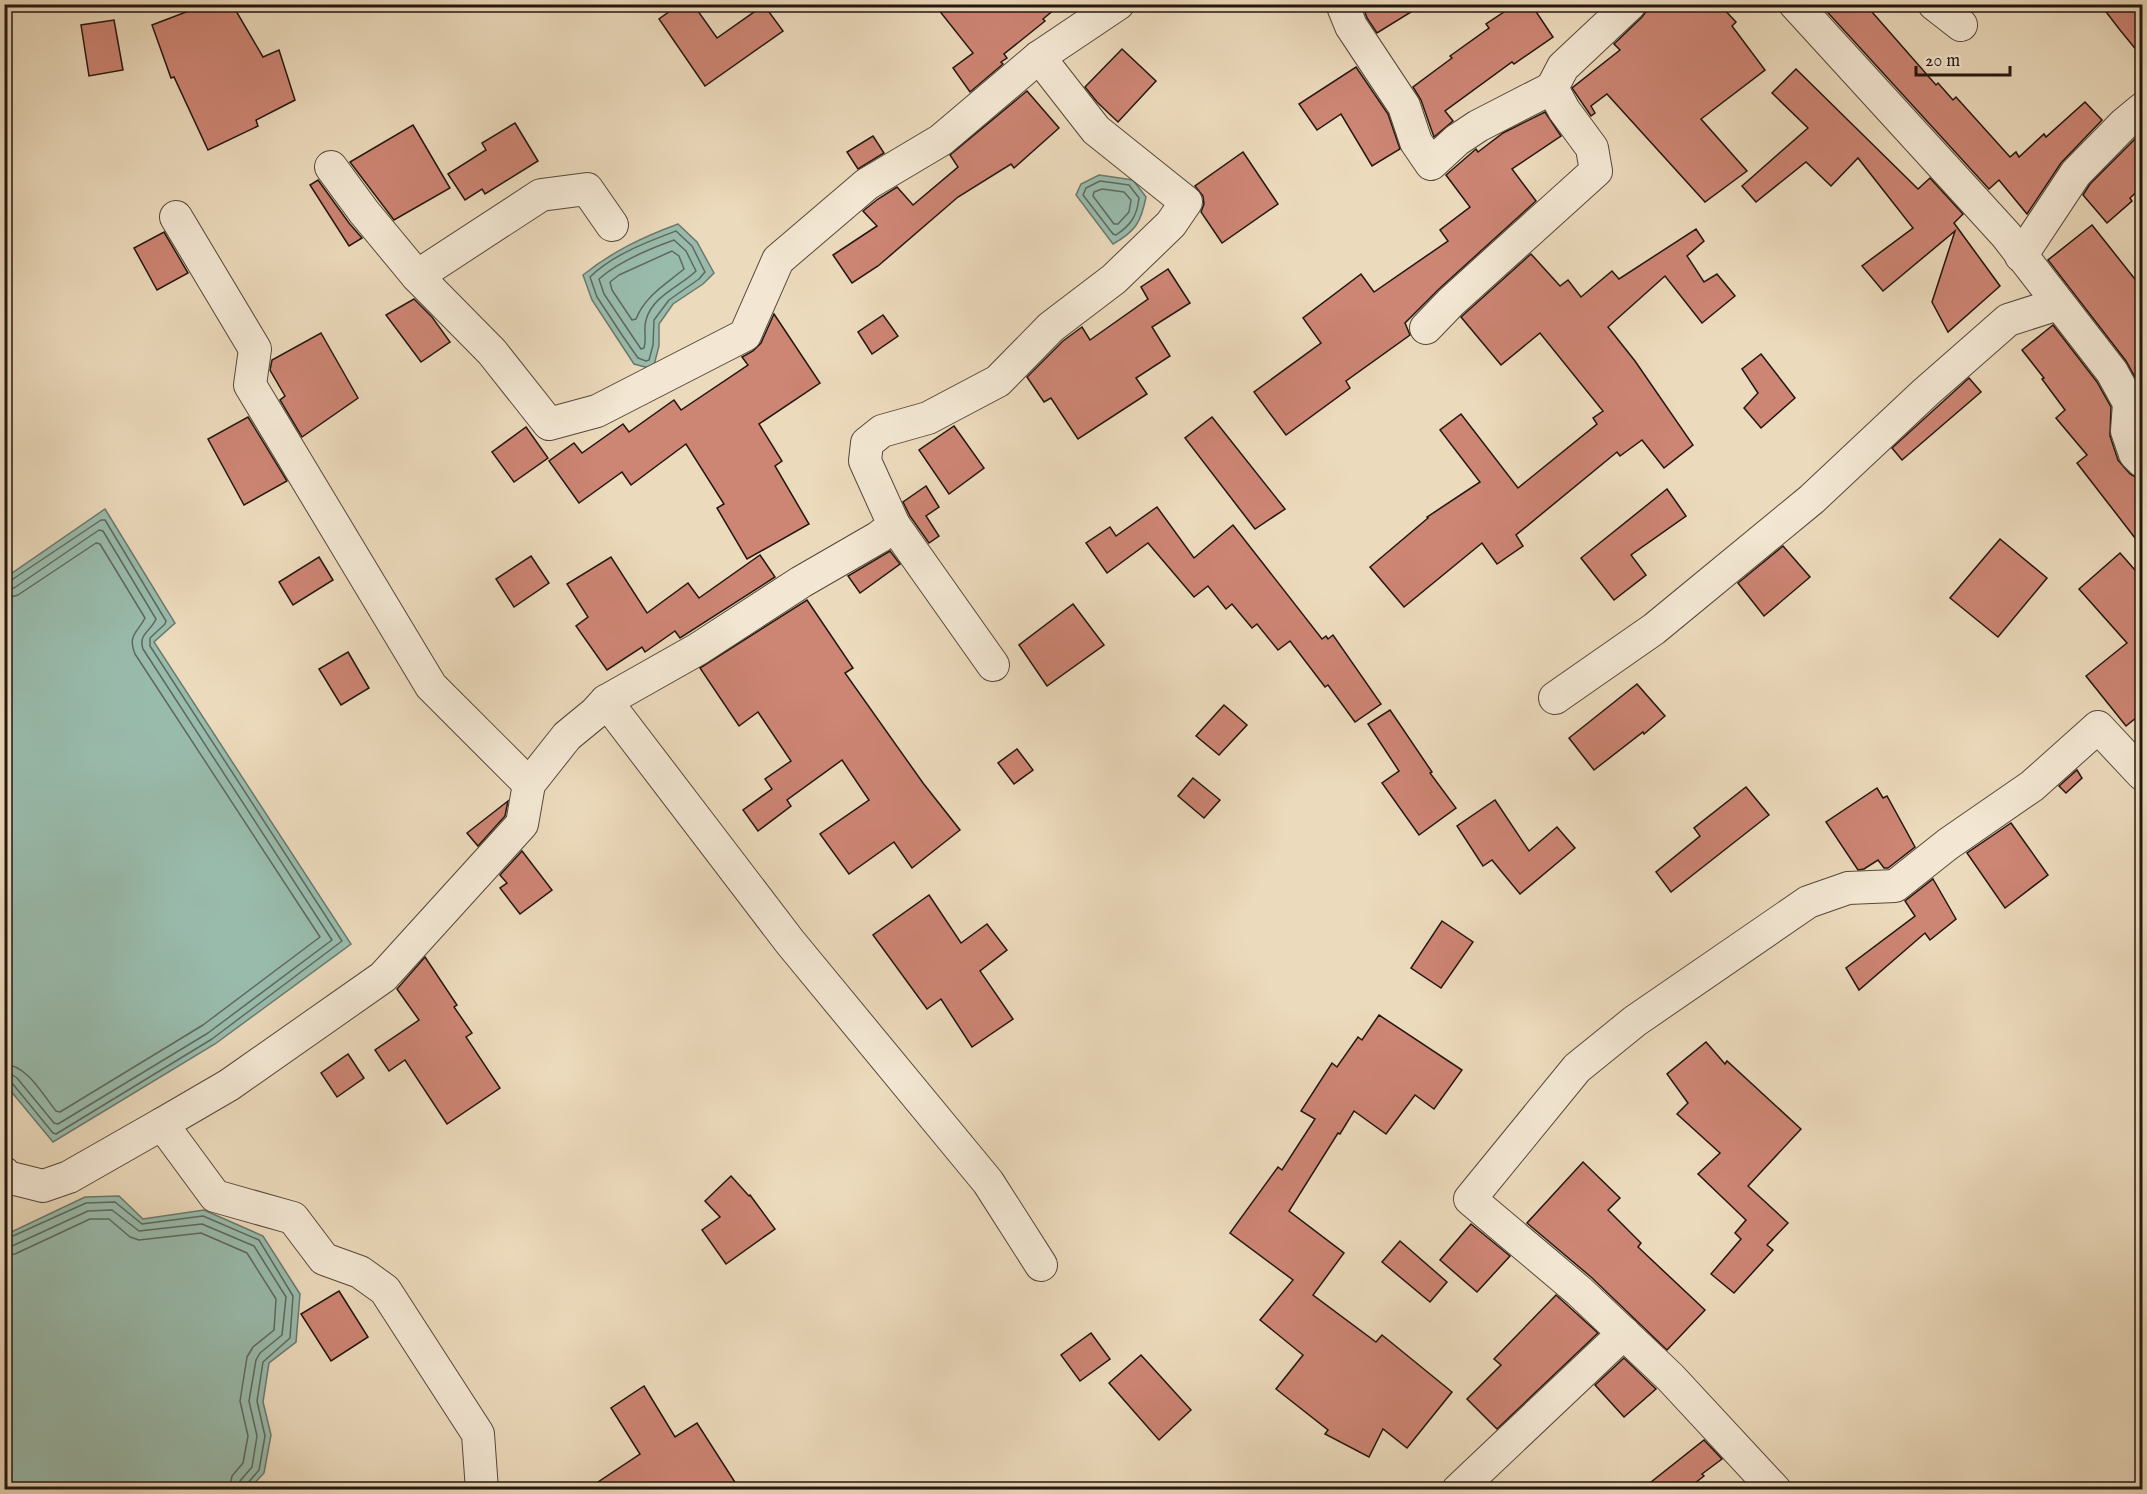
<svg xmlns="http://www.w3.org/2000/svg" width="2147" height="1494" viewBox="0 0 2147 1494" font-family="'IM FELL English',serif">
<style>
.water{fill:#99bbac;stroke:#6a796d;stroke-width:1.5}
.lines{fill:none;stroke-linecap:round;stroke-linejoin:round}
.shore{stroke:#5e695e;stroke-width:1.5}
.building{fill:#cd8574;stroke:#23170f;stroke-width:1.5}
.street-casing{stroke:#55483a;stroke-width:34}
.street{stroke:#f3e7d3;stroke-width:32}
</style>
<rect width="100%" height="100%" fill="#ecdabc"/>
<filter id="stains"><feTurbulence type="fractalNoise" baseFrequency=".00333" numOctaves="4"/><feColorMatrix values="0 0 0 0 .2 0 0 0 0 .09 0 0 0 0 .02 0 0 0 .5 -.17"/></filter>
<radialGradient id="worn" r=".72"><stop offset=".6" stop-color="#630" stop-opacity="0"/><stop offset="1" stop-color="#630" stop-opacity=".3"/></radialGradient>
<!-- water -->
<g class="water">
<path d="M 1099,175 L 1133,180 L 1146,197 C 1141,222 1136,231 1113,244 L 1076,195 L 1081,184 Z"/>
<path d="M 678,224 L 697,242 L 714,273 L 703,284 L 673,304 L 659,324 L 659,346 L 653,369 L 634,364 L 592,300 L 583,275 C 613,251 643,237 678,224 Z"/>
<polygon points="105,509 175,623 154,642 351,944 215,1044 53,1142 5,1084 5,578"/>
<polygon points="119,1196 143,1219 204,1210 263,1236 300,1294 296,1342 269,1363 263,1402 271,1435 264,1473 249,1489 5,1489 5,1235 85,1197"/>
</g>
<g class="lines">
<!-- shore -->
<g class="shore">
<path d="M 1100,181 L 1129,185 L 1139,198 C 1137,216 1131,225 1116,235 L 1113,234 L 1083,195 L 1086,188 Z"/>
<polygon points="1102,189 1124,192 1131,200 1129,212 1118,224 1114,224 1093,196 1094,192"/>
<path d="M 676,231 L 692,246 L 705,272 L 699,279 L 669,300 L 654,320 L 653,345 L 649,360 L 646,361 L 638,358 L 622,335 L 597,297 L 590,277 C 612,255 647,242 676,231 Z"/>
<path d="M 674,240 L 686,251 L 696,271 C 681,286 652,296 646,320 C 643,329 647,339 644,348 L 641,349 L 604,294 L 599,279 C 619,261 649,249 674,240 Z"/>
<path d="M 672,251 L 679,256 L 684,269 C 666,284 645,296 636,319 L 632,320 L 612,290 L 610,282 L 619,275 Z"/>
<polyline points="4,582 10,581 101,520 105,520 166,621 165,624 150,638 150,646 342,941 212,1039 56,1134 53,1133 12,1083 4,1081"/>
<path d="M 4,590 L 14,588 L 99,530 L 103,531 L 156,619 C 151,631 138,634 143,649 L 332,940 L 208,1033 L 58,1124 L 54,1123 L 17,1078 L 11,1074 L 4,1073"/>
<path d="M 4,599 L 18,595 L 96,543 L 100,544 L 145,618 C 138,632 127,635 135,654 L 320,937 L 203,1025 L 60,1112 L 56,1111 C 43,1095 27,1065 4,1064"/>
<polyline points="4,1240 86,1203 115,1202 142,1224 203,1216 259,1240 293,1296 290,1338 263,1362 257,1401 265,1436 259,1470 247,1484 245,1490"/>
<polyline points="4,1247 12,1246 88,1211 112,1210 139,1231 202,1224 254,1246 286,1297 282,1335 260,1353 256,1360 249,1401 257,1436 252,1467 240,1481 238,1490"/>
<polyline points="4,1256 15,1254 90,1219 109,1219 130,1237 139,1240 201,1233 247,1253 276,1299 274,1330 253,1347 247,1357 240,1401 248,1436 243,1463 232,1476 229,1490"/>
</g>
</g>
<!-- building -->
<g class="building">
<polygon points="207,4 232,4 263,57 279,50 295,100 256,120 258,126 208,150 174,77 171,78 152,25"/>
<polygon points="680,4 693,4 717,38 764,5 783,31 705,86 659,19"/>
<polygon points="934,4 1061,4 1043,19 1045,21 1004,54 1007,58 1001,62 1003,64 970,92 953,68 973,53"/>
<polygon points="1362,4 1424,4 1377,33 1367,18"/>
<polygon points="1516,4 1531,4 1553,37 1514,64 1512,62 1445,111 1453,121 1434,137 1421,100 1413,87 1452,58 1450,56 1489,28 1486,24"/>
<polygon points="1647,4 1719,4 1736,22 1732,26 1765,70 1701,119 1747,171 1705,202 1607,94 1591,106 1595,113 1591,116 1572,88 1620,50 1614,44 1642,17 1647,10"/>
<polygon points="1820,4 1865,4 1936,85 1938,83 1953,100 1956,97 2010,157 2016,152 2019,157 2044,134 2046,137 2085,102 2102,120 2061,163 2027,214 1999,180 1989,189"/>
<polygon points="2100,4 2142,4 2142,57 2120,30"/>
<polygon points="114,20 123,70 89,76 81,25"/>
<polygon points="1122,49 1156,81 1118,122 1097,102 1085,87"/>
<polygon points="1356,67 1388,114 1400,149 1372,166 1341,114 1317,130 1299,104"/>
<polygon points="1796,69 1918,189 1930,178 1963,214 1954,223 2000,286 1948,332 1932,302 1955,231 1883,291 1862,266 1913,228 1858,158 1831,186 1806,162 1756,202 1742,186 1808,128 1772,93"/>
<polygon points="1027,91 1059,128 1014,168 1011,164 958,197 878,266 852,283 833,255 877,226 863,211 878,199 897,187 913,205 958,167 950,155"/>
<polygon points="1545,112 1561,136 1512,169 1536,201 1439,289 1405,323 1410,335 1346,381 1350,388 1286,435 1254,392 1321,343 1303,318 1361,274 1374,292 1448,241 1440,230 1470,207 1446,175 1476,149 1478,152 1503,133"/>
<polygon points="515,123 538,161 485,194 482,189 465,200 448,174 486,150 482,143"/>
<polygon points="413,125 450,188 394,220 350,162"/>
<polygon points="2142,132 2142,187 2130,198 2132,201 2107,223 2083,195 2090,184"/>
<polygon points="873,136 884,153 858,169 847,152"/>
<polygon points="1243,152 1278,204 1222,243 1201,212 1204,204 1203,196 1195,186"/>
<polygon points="318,180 349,223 362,238 349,246 310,185"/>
<polygon points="2092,225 2142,288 2142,390 2126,361 2048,260"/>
<polygon points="1696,229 1704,241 1687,256 1704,282 1717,274 1735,296 1702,323 1665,276 1608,327 1635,361 1693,445 1664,468 1642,440 1620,456 1617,452 1516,535 1523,546 1497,564 1482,543 1404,607 1370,567 1428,518 1427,517 1480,482 1440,430 1461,414 1518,488 1597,424 1593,418 1603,411 1540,333 1501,365 1461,317 1531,254 1560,286 1568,280 1581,297 1612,271 1619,279"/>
<polygon points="164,232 188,273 157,290 134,248"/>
<polygon points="1168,269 1190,303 1152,327 1170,356 1136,378 1147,394 1078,439 1051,398 1044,402 1027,377 1063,341 1082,327 1090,340 1148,299 1141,287"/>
<polygon points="414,299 432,317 450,342 421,362 386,315"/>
<polygon points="774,314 820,383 759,424 782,461 775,466 809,524 747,559 717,508 724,504 686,444 631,485 622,472 579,503 549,461 574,443 582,453 623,424 629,432 674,400 681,410 748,365 742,357 753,351 761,343"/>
<polygon points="883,315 898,336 872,354 858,332"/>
<polygon points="2053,325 2097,382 2111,407 2110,436 2118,460 2130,474 2137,478 2142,478 2142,547 2077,463 2087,455 2056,418 2065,410 2042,379 2044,378 2022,350"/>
<polygon points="321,333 358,398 302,437 280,400 285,396 270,370 272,360"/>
<polygon points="1761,354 1795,398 1761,428 1744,408 1758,393 1742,369"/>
<polygon points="1969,378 1981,392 1902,460 1892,448"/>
<polygon points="248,417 287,481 244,505 208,439"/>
<polygon points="1212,417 1285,509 1255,529 1185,438"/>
<polygon points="954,426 984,468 949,494 919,450"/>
<polygon points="526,427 548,458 514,482 492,452"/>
<polygon points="926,486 939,507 926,516 939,536 929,543 910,516 903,502"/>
<polygon points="1667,489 1686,516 1631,555 1646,575 1614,600 1581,558"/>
<polygon points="1157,507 1194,558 1233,525 1322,639 1326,636 1328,639 1333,635 1381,704 1355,722 1328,685 1325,687 1290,641 1278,650 1257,624 1252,628 1232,604 1226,609 1208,586 1194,597 1148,543 1107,573 1086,543 1110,527 1116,536"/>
<polygon points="2000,539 2047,578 1998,637 1950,598"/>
<polygon points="1783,546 1810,577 1764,616 1738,583"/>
<polygon points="890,551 900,564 860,593 848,576"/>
<polygon points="2120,553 2142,578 2142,713 2126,726 2086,676 2127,643 2079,589"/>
<polygon points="760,555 775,577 680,638 675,631 645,652 642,647 607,670 576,626 588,617 567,584 611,557 647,613 688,583 699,598"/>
<polygon points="531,556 549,583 514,607 496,579"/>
<polygon points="319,557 333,580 293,605 279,582"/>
<polygon points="807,600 853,668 845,673 923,783 960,830 912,868 894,842 849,874 820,834 869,800 842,760 787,800 791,806 758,831 743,810 772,789 765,779 791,761 758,712 739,726 700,668"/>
<polygon points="1073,604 1104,645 1047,686 1019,645"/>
<polygon points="348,652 369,688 341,705 319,669"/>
<polygon points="1637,684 1665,716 1644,734 1643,732 1594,770 1569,738"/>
<polygon points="1224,705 1247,725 1219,755 1196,736"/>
<polygon points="1390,710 1432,772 1430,773 1456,808 1419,835 1382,783 1399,771 1368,724"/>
<polygon points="1017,749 1033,770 1014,784 998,763"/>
<polygon points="2077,770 2082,778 2066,793 2059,786"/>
<polygon points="1193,778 1220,800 1204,818 1178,796"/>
<polygon points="1746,787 1769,815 1671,892 1656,872 1700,836 1694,828"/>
<polygon points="1877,788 1883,798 1887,796 1915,847 1888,868 1884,868 1878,860 1864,869 1858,870 1826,822"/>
<polygon points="1495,800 1529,851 1557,827 1575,848 1520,894 1492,860 1483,866 1457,826"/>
<polygon points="508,801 505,816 478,846 467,833"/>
<polygon points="2011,823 2048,875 2005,908 1967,853"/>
<polygon points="522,851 552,890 520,914 500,888 507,883 500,875"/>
<polygon points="1933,879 1956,919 1930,940 1925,933 1859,990 1846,968 1915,916 1905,901"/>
<polygon points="929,895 961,943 987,924 1007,950 980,971 1013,1019 972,1047 941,999 927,1009 873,935"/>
<polygon points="1442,921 1473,942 1441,988 1411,968"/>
<polygon points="425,957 457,1005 454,1007 472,1033 466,1037 500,1088 447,1124 405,1060 389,1071 375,1050 419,1020 397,989"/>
<polygon points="1379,1015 1462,1070 1434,1109 1415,1095 1386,1134 1354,1111 1340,1134 1338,1133 1289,1211 1344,1253 1313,1295 1376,1342 1382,1335 1452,1392 1407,1448 1383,1429 1369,1457 1325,1434 1328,1430 1276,1389 1303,1355 1260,1320 1293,1280 1230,1233 1278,1167 1282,1170 1315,1119 1301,1111 1332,1063 1337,1067 1358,1037 1362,1040"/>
<polygon points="1706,1042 1725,1064 1727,1061 1801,1129 1748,1186 1788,1223 1767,1245 1773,1250 1734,1293 1711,1274 1741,1239 1735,1233 1746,1220 1698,1174 1720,1153 1677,1114 1688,1103 1667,1074"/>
<polygon points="348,1054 364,1078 337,1097 321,1073"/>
<polygon points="1583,1162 1620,1198 1608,1210 1641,1243 1638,1247 1705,1310 1667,1350 1591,1277 1527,1223"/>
<polygon points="731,1176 749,1196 750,1195 775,1229 726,1264 702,1230 720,1217 705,1201"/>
<polygon points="1471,1224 1510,1256 1477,1292 1440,1260"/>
<polygon points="1400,1241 1447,1282 1430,1302 1382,1262"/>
<polygon points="339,1291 368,1337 331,1361 301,1314"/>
<polygon points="1556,1295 1598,1333 1497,1429 1467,1399 1501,1365 1494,1359"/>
<polygon points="1091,1333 1110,1359 1080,1381 1061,1355"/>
<polygon points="1141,1355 1191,1410 1159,1440 1109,1383"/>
<polygon points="1624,1358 1656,1389 1624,1417 1595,1385"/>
<polygon points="644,1386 675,1437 697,1423 740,1490 586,1490 640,1454 611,1408"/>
<polygon points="1704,1440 1722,1459 1702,1474 1704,1476 1686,1490 1641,1490"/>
</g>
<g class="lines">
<defs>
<g id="street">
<polyline points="1342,4 1351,26 1404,106 1416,142 1431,164 1457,140 1478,126 1552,88"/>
<polyline points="1795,4 2006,235 2112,372 2129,403 2127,431 2135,454 2142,461"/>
<polyline points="1934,4 1961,25"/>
<polyline points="331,167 364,212 417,276 492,352 549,424 597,411 745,335 778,260 867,184 941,140 1039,57"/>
<polyline points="176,217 255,349 250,385 431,686 529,784"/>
<polyline points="2021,256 2076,173 2125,123 2142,109"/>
<polyline points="417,276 541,195 587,189 612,225"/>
<polyline points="1426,328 1451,302 1596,171 1592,148 1564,110 1552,88 1563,67 1630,4"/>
<polyline points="894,525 993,665"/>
<polyline points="1555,698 1654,629 1812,499 1926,392 2008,320 2058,304"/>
<polyline points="606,701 790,942 988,1182 1041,1265"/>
<polyline points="162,1124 229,1085 383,977 522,824 529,784 567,736 595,713 606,701 698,649 801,582 879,537 894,525 865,461 867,443 882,431 928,418 998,381 1051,327 1114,279 1171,224 1186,202 1096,130 1039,57 1118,4"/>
<polyline points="4,1173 7,1177 43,1186 69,1177 162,1124 215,1196 293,1218 324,1259 360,1272 385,1290 478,1434 482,1490"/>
<polyline points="1458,1490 1624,1333"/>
<polyline points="1775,1490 1670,1377 1579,1291 1470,1199 1577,1068 1635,1021 1808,902 1848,888 1895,886 1948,844 2032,786 2098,727 2142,774"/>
</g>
</defs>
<!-- street casing -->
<use href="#street" class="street-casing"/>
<!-- street -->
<use href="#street" class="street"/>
</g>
<!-- margin -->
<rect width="2147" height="1494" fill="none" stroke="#ecdabc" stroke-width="24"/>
<rect x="6" y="6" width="2135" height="1482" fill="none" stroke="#23170f" stroke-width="3"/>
<rect x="12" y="12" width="2123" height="1470" fill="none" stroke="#23170f" stroke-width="1.5"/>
<!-- scale -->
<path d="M1916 66v9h94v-9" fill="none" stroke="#23170f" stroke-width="3"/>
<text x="1925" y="66" font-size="18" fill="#23170f" stroke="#f3e7d3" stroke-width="4.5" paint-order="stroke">20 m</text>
<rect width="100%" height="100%" filter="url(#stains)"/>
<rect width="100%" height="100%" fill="url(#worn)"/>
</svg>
